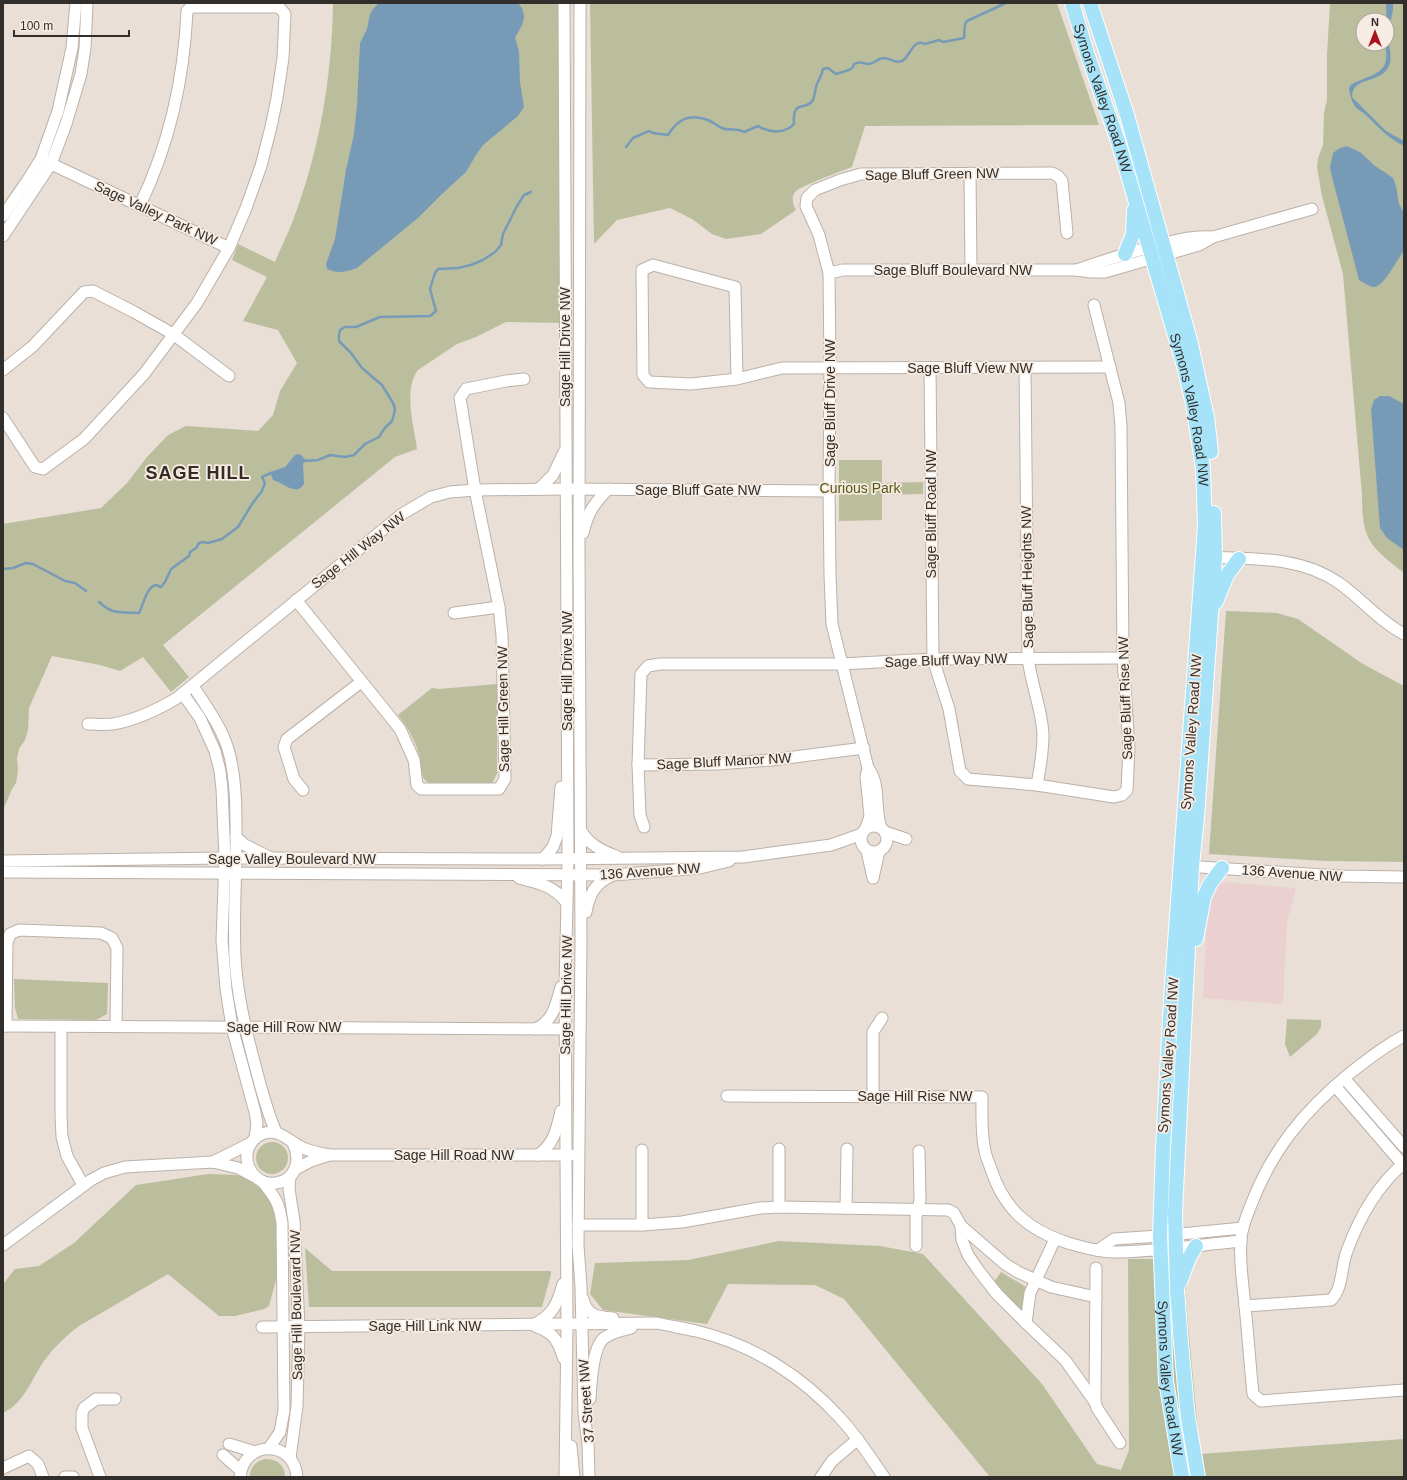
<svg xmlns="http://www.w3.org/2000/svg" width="1407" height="1480" viewBox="0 0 1407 1480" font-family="Helvetica,sans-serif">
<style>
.commercial{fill:#ead0d1}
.green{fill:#bbbe9d;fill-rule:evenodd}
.water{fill:#779bb7}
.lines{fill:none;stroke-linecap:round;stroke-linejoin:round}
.stream{stroke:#779bb7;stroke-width:2.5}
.minor-casing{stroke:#bbb1a8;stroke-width:13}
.major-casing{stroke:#fff;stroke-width:16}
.minor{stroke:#fff;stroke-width:11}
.major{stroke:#a7e3f8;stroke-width:14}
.labels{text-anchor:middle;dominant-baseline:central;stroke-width:3.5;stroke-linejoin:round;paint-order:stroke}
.street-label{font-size:14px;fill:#322e2b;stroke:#f7ece3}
.park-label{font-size:14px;fill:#545814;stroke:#f7ece3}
.district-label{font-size:18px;font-weight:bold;letter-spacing:1px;fill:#342c25;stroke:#f7ece3}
</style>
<rect width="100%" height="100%" fill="#e9dfd6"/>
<!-- commercial -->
<polygon class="commercial" points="1221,882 1296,888 1287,923 1283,1004 1203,998 1208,898"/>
<!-- green -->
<g class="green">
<path d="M 333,3 L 560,3 L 561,323 L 506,322 L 476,337 L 457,344 L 418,370 C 403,390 414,426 417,449 L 395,457 L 163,645 L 189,677 L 171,692 L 143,657 L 120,671 L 100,665 L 52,656 L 29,708 L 28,730 L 25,740 L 19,749 L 17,759 L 18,771 L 16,783 L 12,789 L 3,810 L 3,524 L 101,508 L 127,483 L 147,457 L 168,435 L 186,426 L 258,431 L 273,415 L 280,391 L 297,363 L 278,330 L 243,321 L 267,277 L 232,260 L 238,244 L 275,262 C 280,249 287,236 292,223 C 319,153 332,78 333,3 Z"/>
<path d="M 590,3 L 1057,3 L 1099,125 L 865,126 L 852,167 C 844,170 798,187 795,192 C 791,198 793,205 796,210 L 761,234 L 726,239 L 712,234 L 692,219 L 670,208 L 617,220 L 594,244 Z"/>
<path d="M 1330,3 L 1404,3 L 1404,573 C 1370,546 1362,541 1362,495 L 1343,274 L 1322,196 L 1317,167 L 1318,158 L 1323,145 L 1324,113 L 1327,100 L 1327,55 ZM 1363,20 L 1387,20 L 1387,44 L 1363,44 Z"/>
<polygon points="839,460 882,460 882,483 923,482 923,494 882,495 882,520 839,521"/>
<polygon points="1226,611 1277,613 1298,619 1363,664 1404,686 1404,862 1326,861 1209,854"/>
<path d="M 497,684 L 497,774 L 492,783 L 429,783 C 419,778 422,767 420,758 C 416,741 408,728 398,715 L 432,688 L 439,689 Z"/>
<polygon points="14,979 108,983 107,1014 96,1020 18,1019 15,1008"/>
<polygon points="1287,1019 1321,1020 1321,1027 1317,1034 1290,1057 1285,1044"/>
<circle cx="272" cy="1158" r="16"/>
<path d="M 208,1174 L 236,1175 L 245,1177 L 266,1193 L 271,1199 L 278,1222 L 280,1265 L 269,1306 L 264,1309 L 235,1316 L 219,1316 L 168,1274 L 79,1326 C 66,1336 54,1347 44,1361 C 31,1380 25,1402 3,1413 L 3,1284 L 15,1269 L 39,1266 L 74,1243 L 136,1185 Z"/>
<polygon points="779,1241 880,1246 923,1254 1042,1384 1097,1464 1121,1470 1129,1450 1128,1259 1193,1259 1185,1291 1200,1454 1404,1439 1404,1477 1204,1477 1200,1455 1190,1477 990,1477 844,1299 815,1285 728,1284 707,1324 603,1310 590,1294 595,1263 688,1260"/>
<polygon points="305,1248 332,1271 551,1271 551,1274 542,1307 309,1307"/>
<polygon points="1001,1272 1029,1289 1024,1317 994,1282"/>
<path d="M 265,1459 C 277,1459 285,1465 285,1477 L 250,1477 C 250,1467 256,1461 265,1459 Z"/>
</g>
<!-- water -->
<g class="water">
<path d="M 379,3 L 518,3 C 529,15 523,25 515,37 L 519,52 L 520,82 L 524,107 L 518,116 L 483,145 L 476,155 L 466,172 L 442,194 L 418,218 L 357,268 C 347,272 337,274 327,269 L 326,264 L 335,239 L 346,170 L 354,134 L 357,105 L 360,43 L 367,29 L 370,14 L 373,9 Z"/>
<path d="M 1386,3 L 1393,3 C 1394,14 1389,23 1388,33 C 1388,42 1393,59 1389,66 C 1380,85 1353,75 1352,97 L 1386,131 L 1404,141 L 1404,146 C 1388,138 1380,129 1368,117 C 1357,107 1354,110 1350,94 C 1349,89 1348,87 1352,84 C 1371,74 1392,74 1385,46 L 1387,44 Z"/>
<path d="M 1347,146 L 1360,152 L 1375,166 L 1386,173 L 1393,178 L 1396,186 L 1399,204 L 1404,213 L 1404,251 C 1397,259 1384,287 1374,287 C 1369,287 1363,282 1359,280 L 1332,177 L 1330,168 L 1333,153 L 1340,148 Z"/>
<polygon points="1380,396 1389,396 1404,404 1404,550 1387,538 1380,528 1371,409 1374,400"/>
<path d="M 298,454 L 301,455 L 306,460 L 303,464 L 304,484 C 296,497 284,483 273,480 L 270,472 L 285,467 L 295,455 Z"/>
</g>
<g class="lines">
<!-- stream -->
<g class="stream">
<path d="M 626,147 L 633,138 L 649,131 L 653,133 L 668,135 C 678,119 689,113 708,120 C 713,122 717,126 722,128 C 729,131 737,128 744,132 L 758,126 C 769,133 785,134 794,124 C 792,98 806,112 813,100 C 815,95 815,89 817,84 C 819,79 822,75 823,69 L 828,68 L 836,74 L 849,70 L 853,67 L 854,64 C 862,60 862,64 869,64 C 875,63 878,58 884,58 C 890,58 895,64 902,61 C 910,57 913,38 925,44 L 939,40 L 943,42 L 964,38 L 965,24 L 967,21 L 1006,3"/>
<polyline points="304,461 318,460 330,455 345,457 354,455 365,444 379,437 384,429 392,421 394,414 395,409 393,403 382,385 362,368 351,353 339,341 339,335 340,330 345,327 356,327 380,317 430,316 436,311 430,289 435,273 438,269 458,268 471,265 483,260 495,252 501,245 503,234 517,206 524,195 531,192"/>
<polyline points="3,569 13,568 26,563 33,564 65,581 75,583 86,591"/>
<path d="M 99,602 C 114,616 121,611 139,613 C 144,604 146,587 156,585 L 161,587 L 165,582 L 171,569 L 189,556 L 190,552 L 196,548 L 199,543 L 203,542 L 208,543 L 222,539 L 238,527 L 252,504 L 262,491 L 265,483 L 262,477 L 271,473"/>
</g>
<defs>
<g id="minor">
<polyline points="564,3 568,859 565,987 567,1325 565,1477"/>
<polyline points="580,3 579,551 581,941 578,1245 581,1287 584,1413 588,1444 589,1477"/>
<polyline points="45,161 229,248"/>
<polyline points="970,173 971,270"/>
<polyline points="3,216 29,178 41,159 58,111 72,48 76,3"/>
<polyline points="3,236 51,164 66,124 81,74 85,48 87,3"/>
<path d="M 1077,270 C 1101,261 1126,254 1150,247 C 1171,242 1191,235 1213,237"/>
<polyline points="829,273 843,270 1076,270 1091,272 1105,272 1199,245 1213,237 1312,209"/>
<path d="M 1025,367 L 1028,658 C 1031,684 1042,709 1043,735 C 1043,751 1040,769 1037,785"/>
<polyline points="930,368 933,659 949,709 960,771 968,779 1037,785 1114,797 1122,795 1127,790 1129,747 1123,658 1121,427 1119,403 1094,305"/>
<polyline points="3,370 33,346 84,292 93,291 134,312 173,334 229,376"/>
<polyline points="737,379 735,287 653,265 642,270 643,375 649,382 691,384 737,379 782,368 1110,367"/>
<path d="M 3,418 L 35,467 L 43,469 L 84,439 L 144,374 L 197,303 L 229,248 L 246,208 L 261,166 L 271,127 L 277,98 L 283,58 L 285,14 L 279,7 L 191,7 L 187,11 C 184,79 170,143 140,205"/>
<polyline points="539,489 553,475 564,452"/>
<path d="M 583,533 C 588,512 593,505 608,489"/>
<path d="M 1207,557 C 1252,559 1301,556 1339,583 C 1362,599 1379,621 1404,634"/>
<polyline points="296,600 400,729 414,760 417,785 421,789 499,789 505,779 502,635 499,607 475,490 460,398 466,389 506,381 524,379"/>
<polyline points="454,613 499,607"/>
<path d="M 193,686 C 206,706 221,726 228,749 C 235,772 236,797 236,821 C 237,866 233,911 235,957 C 237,995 246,1032 256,1069 C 262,1091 267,1112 276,1132"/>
<polyline points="183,694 200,718 215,751 220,771 222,789 225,858 222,940 226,989 232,1027 255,1112 257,1123 255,1138"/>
<path d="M 88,724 C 96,724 105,725 113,724 C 136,720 157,710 177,698 L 402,514 L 431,497 L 450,492 L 475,490 L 566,489 L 829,491"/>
<polyline points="864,748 771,760 717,764 638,765 641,674 648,666 660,664 841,664 933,659 1123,658"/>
<polyline points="638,765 640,815 644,827"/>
<polyline points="303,790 294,779 284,747 287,739 361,682"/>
<circle cx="874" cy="839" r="13"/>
<polyline points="866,828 870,816 866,777 867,772"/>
<path d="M 881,828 C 874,809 881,784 868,768 L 832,624 L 830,575 L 829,491 L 830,368 L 829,273 L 819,235 L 806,206 L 807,198 L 815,190 L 840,180 L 861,174 L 1052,173 L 1058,176 L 1062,181 L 1067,233"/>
<path d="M 581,831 C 590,845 600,850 616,856"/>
<polyline points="885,832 906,839"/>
<polyline points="236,837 245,845 271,858"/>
<polyline points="867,851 873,878 879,851"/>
<polyline points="543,859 553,847 557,836 561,787"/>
<polyline points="3,861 225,858 543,859 743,857 831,845 862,834"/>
<polyline points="1185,866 1339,876 1404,877"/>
<polyline points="3,872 613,875 700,868 729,861"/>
<path d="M 519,878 C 538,883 553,885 566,902"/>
<path d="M 586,912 C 589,895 595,883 611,876"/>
<polyline points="3,1026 565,1029"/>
<polyline points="6,1026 7,943 10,934 19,930 101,933 112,938 117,948 116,1026"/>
<polyline points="61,1026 61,1115 62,1137 67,1156 83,1185"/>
<path d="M 536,1029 C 554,1020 556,1004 561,987"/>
<path d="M 1404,1036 C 1384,1046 1367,1060 1349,1074 C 1304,1111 1272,1150 1251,1205 C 1247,1216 1241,1228 1241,1240 C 1239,1262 1243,1284 1245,1306 C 1248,1335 1250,1365 1253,1394 L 1261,1401 L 1404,1390"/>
<polyline points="1344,1078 1404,1147"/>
<polyline points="1335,1086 1404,1166"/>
<path d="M 727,1096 L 982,1097 C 982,1114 981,1134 985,1151 C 986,1157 989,1163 991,1169 C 1004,1209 1028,1230 1068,1243 C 1082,1247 1098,1252 1113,1252 C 1156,1252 1198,1245 1241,1241"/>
<polyline points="873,1096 873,1032 882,1018"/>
<path d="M 293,1143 C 301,1159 297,1180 276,1183 C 247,1187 235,1146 262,1134 C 279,1127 289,1142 303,1148 C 311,1152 321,1153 330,1155 L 571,1155"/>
<path d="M 538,1155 C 554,1144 557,1129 561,1111"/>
<polyline points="213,1162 251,1143"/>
<polyline points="294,1170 311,1161 329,1155"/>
<polyline points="290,1176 289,1189 294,1221 299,1327 297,1406 290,1458"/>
<path d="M 262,1181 C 275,1197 279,1202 282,1223 L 284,1411 L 280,1432 L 269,1448"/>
<polyline points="779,1207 779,1149"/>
<polyline points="846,1208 847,1149"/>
<polyline points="578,1225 642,1225 682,1222 760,1208 779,1207 948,1210 954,1213 961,1226 1005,1264 1018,1272 1051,1287 1096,1297"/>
<polyline points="642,1225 642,1150"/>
<polyline points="961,1226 962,1240 968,1255 979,1271 997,1294 1026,1323 1065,1360 1095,1402 1097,1408 1120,1443"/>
<polyline points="3,1245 91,1180 104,1173 125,1167 213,1162 238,1168 253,1176"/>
<polyline points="916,1246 916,1217 920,1200 919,1151"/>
<polyline points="1098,1250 1114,1239 1160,1236 1243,1228"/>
<path d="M 583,1299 C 587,1316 598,1317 613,1318"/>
<path d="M 1245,1306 L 1331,1300 C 1343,1289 1341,1266 1347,1251 C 1359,1218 1377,1186 1404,1163"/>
<polyline points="1026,1323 1030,1293 1055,1239"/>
<path d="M 533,1325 C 553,1315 557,1305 563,1284"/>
<path d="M 262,1327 L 657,1323 C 670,1326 683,1328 696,1331 C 752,1344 802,1376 840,1418 C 857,1436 870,1457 884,1477"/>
<path d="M 537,1327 C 555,1333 558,1342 564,1359"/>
<path d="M 590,1399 C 591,1384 592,1348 604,1338 C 612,1332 622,1330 631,1328"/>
<polyline points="1095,1402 1096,1268"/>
<polyline points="229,1444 255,1452"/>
<polyline points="571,1446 574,1477"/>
<polyline points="223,1455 241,1471"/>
<polyline points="3,1468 29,1456 38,1464 43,1477"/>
<polyline points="65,1477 73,1477"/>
<polyline points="100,1477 82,1428 82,1413 84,1408 96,1399 115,1399"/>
<path d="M 240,1477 C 243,1440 294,1439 297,1477"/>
<polyline points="821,1477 832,1461 858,1439"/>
</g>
<g id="major">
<path id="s1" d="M 1072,3 L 1088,56 L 1118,141 L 1184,366 L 1193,404 L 1203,468 L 1205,525 L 1203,553 L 1171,999 L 1163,1148 L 1160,1236 L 1166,1381 L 1182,1477"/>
<polyline points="1090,3 1127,115 1190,340 1207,417 1211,452"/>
<polyline points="1125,254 1133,234 1134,210"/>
<polyline points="1216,602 1227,575 1239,559"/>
<polyline points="1196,939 1204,897 1210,884 1222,868"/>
<polyline points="1180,1282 1189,1258 1196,1246"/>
<polyline points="1198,1477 1188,1418 1181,1343 1177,1290 1175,1212 1192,866 1197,817 1215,557 1214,513"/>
</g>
</defs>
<!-- minor casing -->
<use href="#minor" class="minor-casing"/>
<!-- major casing -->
<use href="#major" class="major-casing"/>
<!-- minor -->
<use href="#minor" class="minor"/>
<!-- major -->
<use href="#major" class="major"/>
</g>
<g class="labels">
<!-- street labels -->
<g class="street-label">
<text stroke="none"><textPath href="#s1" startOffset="100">Symons Valley Road NW</textPath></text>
<text transform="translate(932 174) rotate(-1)">Sage Bluff Green NW</text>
<text transform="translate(156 213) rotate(25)">Sage Valley Park NW</text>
<text x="953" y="270">Sage Bluff Boulevard NW</text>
<text transform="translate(565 347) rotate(-90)">Sage Hill Drive NW</text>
<text x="970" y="368">Sage Bluff View NW</text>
<text transform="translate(830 403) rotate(-90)">Sage Bluff Drive NW</text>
<text stroke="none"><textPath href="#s1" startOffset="424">Symons Valley Road NW</textPath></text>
<text x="698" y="490">Sage Bluff Gate NW</text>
<text transform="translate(931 514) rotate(-90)">Sage Bluff Road NW</text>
<text transform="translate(358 550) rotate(-38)">Sage Hill Way NW</text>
<text transform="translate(1027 577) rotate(-91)">Sage Bluff Heights NW</text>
<text transform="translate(946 660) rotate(-2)">Sage Bluff Way NW</text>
<text transform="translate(567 671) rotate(-90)">Sage Hill Drive NW</text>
<text transform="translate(1125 698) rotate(-92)">Sage Bluff Rise NW</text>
<text transform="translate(503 709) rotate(-91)">Sage Hill Green NW</text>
<text transform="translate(1191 732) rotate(-86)">Symons Valley Road NW</text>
<text transform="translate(724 761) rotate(-3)">Sage Bluff Manor NW</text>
<text x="292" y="859">Sage Valley Boulevard NW</text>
<text transform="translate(650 871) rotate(-4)">136 Avenue NW</text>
<text transform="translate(1292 873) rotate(4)">136 Avenue NW</text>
<text transform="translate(566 995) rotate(-89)">Sage Hill Drive NW</text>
<text x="284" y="1027">Sage Hill Row NW</text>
<text transform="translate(1168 1055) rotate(-86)">Symons Valley Road NW</text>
<text x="915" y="1096">Sage Hill Rise NW</text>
<text x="454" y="1155">Sage Hill Road NW</text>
<text transform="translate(296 1305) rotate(-91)">Sage Hill Boulevard NW</text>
<text x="425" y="1326">Sage Hill Link NW</text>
<text stroke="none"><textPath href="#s1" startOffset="1396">Symons Valley Road NW</textPath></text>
<text transform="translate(586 1401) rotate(-94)">37 Street NW</text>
</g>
<!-- park labels -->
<g class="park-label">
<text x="860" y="488">Curious Park</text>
</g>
<!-- district labels -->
<g class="district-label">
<text x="198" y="473">SAGE HILL</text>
</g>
</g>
<!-- border -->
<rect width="1407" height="1480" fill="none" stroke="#322e2b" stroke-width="8"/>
<!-- north arrow -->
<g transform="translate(1375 32)"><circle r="19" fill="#f7ece3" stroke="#a8a099"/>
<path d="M0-3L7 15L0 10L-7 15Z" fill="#a9141f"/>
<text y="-6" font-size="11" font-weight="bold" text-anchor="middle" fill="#322e2b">N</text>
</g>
<!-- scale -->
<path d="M14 30v6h115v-6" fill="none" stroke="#322e2b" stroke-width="2"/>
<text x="20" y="30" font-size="12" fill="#322e2b" stroke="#f7ece3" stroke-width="3" paint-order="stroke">100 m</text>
</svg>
